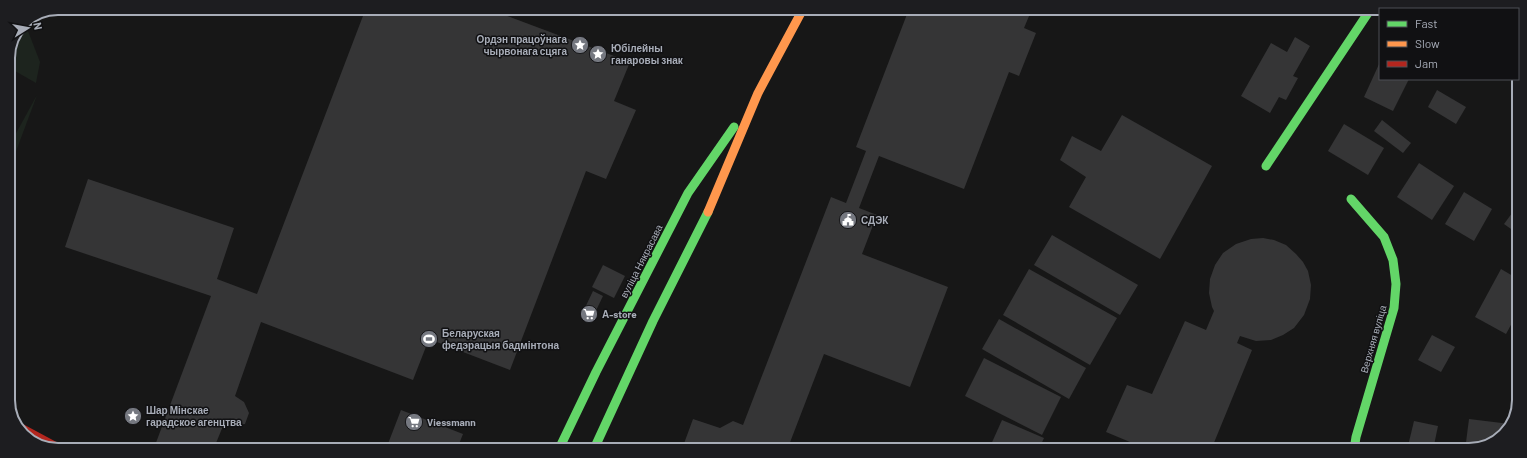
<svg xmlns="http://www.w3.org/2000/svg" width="1527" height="458" viewBox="0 0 1527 458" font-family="Barlow,sans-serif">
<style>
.green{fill:#1d241e}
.building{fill:#353536}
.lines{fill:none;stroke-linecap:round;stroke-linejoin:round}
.fast{stroke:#63d668;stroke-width:9}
.slow{stroke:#ff974d;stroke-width:9}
.jam{stroke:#b3261e;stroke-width:9}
.labels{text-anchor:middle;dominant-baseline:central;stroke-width:3;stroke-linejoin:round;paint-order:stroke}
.poi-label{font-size:10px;font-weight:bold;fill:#a8adb8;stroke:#111113;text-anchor:start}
.street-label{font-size:10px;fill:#a8adb8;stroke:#111113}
.rim{fill:none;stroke:#a8adb8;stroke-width:2}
</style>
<rect width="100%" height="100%" fill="#171717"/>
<!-- green -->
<g class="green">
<polygon points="22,25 28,31 40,62 36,83 8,67 8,58"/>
<polygon points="37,95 8,173 8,148"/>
</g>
<!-- building -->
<g class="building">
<polygon points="366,8 489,9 630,62 614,101 636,110 606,179 586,171 510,370 429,339 413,380 261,322 235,396 244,402 249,413 245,424 231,426 223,426 214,448 154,448 211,296 65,247 88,179 234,228 217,279 257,294"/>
<polygon points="909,9 933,9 940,12 941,9 1032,9 1024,28 1036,33 1019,76 1009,72 964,189 879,156 859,208 877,215 862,254 948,287 910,387 824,354 789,445 799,449 682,449 693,419 720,428 733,421 743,425 831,197 846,203 866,151 856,147"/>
<polygon points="1295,37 1310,46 1293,76 1298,78 1286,100 1279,97 1270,113 1241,96 1271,43 1287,52"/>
<polygon points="1380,62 1380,79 1409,79 1393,111 1364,97"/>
<polygon points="1437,90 1466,107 1456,124 1428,107"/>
<polygon points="1122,115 1212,166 1160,259 1069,207 1086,177 1060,160 1072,136 1101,151"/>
<polygon points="1382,120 1411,143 1403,153 1374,131"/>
<polygon points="1344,124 1384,148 1368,175 1328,151"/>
<polygon points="1419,163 1454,186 1432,220 1397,197"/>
<polygon points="1464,192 1492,209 1474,241 1445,224"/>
<polygon points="1518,205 1518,234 1504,224"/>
<polygon points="1052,235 1138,285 1120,315 1034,265"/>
<polygon points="1263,238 1274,240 1286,245 1296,254 1303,262 1308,271 1311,285 1310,299 1304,315 1294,328 1283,335 1271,340 1256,341 1240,336 1237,343 1252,350 1211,450 1127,450 1130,442 1106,432 1127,385 1152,394 1185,321 1206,330 1214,311 1212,307 1209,293 1210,279 1215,265 1223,253 1236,244 1251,239"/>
<polygon points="603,265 625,276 614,298 592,287"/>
<polygon points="1029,269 1117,318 1090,365 1003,315"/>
<polygon points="1501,269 1518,279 1518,312 1506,334 1475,317"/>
<polygon points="593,291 603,296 592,319 582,314"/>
<polygon points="999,319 1086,368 1069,399 982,349"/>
<polygon points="1432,335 1455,347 1441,372 1418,360"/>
<polygon points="984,358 1061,397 1042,435 965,396"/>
<polygon points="401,410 463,434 457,449 386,449"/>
<polygon points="1469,419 1510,424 1499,440 1469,450 1465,450"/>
<polygon points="1002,420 1044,438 1039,449 989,449"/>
<polygon points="1414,421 1438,426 1433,450 1407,450"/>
</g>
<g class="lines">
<!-- fast -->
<g class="fast">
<polyline points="1266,166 1370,10"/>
<polyline points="1351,199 1384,237 1393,260 1396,284 1394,308 1356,437 1354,450"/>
<polyline points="559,449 596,372 688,193 734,127"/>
<polyline points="594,449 653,321 708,212"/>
</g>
<!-- slow -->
<polyline class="slow" points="708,212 758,93 803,9"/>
<!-- jam -->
<polyline class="jam" points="17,426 58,448"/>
</g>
<!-- icons -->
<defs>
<symbol id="sight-disc" viewBox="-11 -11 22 22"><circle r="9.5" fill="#757880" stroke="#111113"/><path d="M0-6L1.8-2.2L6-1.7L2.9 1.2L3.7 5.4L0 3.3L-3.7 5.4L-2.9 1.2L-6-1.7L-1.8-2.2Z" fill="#fff"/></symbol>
<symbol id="civic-disc" viewBox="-11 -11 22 22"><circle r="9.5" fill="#757880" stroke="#111113"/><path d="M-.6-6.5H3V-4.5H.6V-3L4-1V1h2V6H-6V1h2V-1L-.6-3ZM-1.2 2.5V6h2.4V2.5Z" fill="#fff"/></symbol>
<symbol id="supermarket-disc" viewBox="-11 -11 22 22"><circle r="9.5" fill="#757880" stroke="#111113"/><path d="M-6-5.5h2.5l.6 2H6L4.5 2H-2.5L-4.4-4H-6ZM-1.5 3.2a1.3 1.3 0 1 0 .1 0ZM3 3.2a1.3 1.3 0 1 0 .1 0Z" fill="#fff"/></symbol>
<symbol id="stadium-disc" viewBox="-11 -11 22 22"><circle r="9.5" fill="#757880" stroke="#111113"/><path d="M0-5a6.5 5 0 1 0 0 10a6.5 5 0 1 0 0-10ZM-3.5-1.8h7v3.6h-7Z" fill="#fff"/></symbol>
</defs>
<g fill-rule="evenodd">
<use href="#sight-disc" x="570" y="35" width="20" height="20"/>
<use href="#sight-disc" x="588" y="44" width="20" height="20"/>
<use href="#civic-disc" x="838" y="210" width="20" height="20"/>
<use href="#supermarket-disc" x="579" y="304" width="20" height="20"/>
<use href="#stadium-disc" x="419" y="329" width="20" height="20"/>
<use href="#sight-disc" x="123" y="406" width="20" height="20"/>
<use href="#supermarket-disc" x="404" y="412" width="20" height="20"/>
</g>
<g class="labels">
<!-- poi labels -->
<g class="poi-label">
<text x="567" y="39" text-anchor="end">Ордэн працоўнага<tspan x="567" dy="12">чырвонага сцяга</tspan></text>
<text x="611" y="48">Юбілейны<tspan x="611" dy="12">ганаровы знак</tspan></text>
<text x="861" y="220">СДЭК</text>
<text x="602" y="314">А-store</text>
<text x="442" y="333">Беларуская<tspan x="442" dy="12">федэрацыя бадмінтона</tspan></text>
<text x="146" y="410">Шар Мінскае<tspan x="146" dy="12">гарадское агенцтва</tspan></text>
<text x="427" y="422">Viessmann</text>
</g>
<!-- street labels -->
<g class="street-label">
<text transform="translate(641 261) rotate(-63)">вуліца Някрасава</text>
<text transform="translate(1373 339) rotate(-74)">Верхняя вуліца</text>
</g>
</g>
<!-- crop -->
<path d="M0 0H1527V458H0ZM58 15H1469A43 43 0 0 1 1512 58V400A43 43 0 0 1 1469 443H58A43 43 0 0 1 15 400V58A43 43 0 0 1 58 15Z" fill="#1d1d20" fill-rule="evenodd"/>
<path class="rim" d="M58 15H1469A43 43 0 0 1 1512 58V400A43 43 0 0 1 1469 443H58A43 43 0 0 1 15 400V58A43 43 0 0 1 58 15Z"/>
<!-- legend -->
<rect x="1379" y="8" width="140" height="72" fill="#111113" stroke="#4d4f55"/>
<rect x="1387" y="21" width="20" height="6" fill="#63d668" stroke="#4d4f55"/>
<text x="1415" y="28" font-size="12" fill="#a8adb8">Fast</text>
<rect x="1387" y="41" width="20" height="6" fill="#ff974d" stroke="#4d4f55"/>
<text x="1415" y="48" font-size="12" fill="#a8adb8">Slow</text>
<rect x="1387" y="61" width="20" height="6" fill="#b3261e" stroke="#4d4f55"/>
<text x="1415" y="68" font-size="12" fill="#a8adb8">Jam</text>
<!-- north arrow -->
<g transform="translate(28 28) rotate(79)" stroke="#111113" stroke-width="3" paint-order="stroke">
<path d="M0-3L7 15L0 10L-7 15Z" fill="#a8adb8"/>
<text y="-6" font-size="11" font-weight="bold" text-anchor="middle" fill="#a8adb8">N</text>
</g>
</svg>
